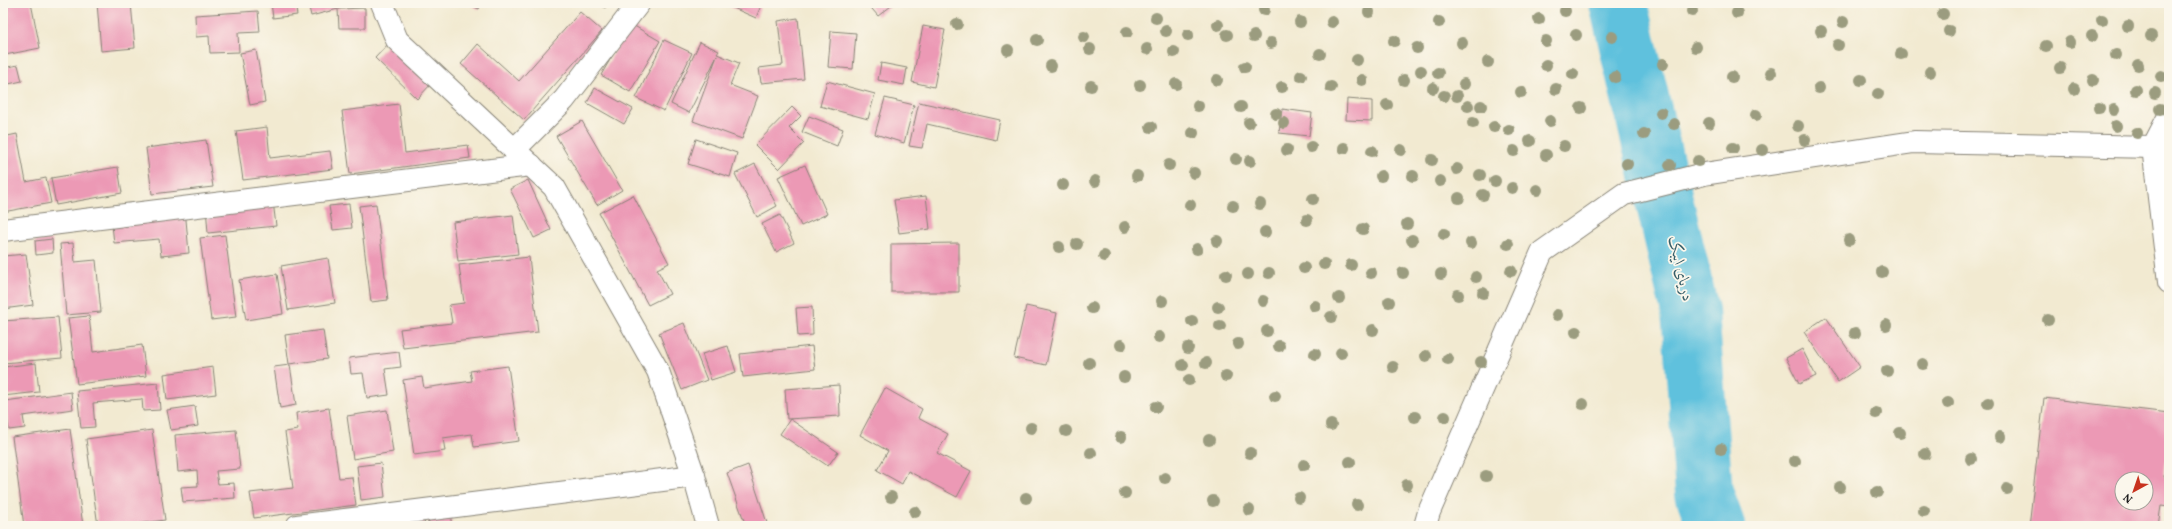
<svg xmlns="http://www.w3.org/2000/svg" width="2172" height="529" viewBox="0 0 2172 529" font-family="Vollkorn,Amiri,serif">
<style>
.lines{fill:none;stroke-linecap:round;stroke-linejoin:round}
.river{stroke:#5ec1dd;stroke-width:58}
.building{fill:#ec99b5;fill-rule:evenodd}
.minor-casing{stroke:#878376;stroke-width:24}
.tertiary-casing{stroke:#878376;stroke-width:24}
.minor{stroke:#fff;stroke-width:22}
.tertiary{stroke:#fff;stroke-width:22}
.tree{fill:#9b9c7f}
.labels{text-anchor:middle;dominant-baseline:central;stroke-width:3.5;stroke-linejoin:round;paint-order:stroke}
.water-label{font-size:16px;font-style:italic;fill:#365e69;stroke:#fbf7ec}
</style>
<rect width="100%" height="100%" fill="#fbf7ec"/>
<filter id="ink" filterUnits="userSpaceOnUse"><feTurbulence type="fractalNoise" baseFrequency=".025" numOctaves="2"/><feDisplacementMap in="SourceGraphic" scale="8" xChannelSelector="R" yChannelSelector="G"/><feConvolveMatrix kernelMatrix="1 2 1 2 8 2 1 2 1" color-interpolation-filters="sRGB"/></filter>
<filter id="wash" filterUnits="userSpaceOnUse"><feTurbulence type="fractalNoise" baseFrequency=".012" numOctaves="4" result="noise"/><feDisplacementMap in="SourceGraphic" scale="16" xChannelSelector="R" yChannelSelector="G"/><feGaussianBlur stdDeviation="0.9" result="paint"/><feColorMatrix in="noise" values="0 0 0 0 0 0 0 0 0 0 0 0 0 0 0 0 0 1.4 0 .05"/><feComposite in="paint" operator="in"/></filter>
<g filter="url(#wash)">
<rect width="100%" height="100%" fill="#f2ead1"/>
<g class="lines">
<!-- river -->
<polyline class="river" points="1618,3 1690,311 1704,493 1716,526"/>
</g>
<g id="blocks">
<!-- building -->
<g class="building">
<polygon points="3,3 31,3 40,48 5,55 3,43"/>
<polygon points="97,3 131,3 135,48 101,51"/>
<polygon points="271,3 295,3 297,15 273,18"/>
<polygon points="308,3 338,3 339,9 365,8 365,28 339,28 338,9 311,16"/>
<polygon points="466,3 481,3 479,9"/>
<polygon points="598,3 609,3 605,8"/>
<polygon points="722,3 762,3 756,18"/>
<polygon points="867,3 895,3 878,16"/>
<polygon points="258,11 260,32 238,33 239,52 210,53 209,36 196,37 195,15"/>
<polygon points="580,12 602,31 524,120 461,64 478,44 519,81"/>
<polygon points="798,18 804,79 761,83 759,68 783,65 778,21"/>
<polygon points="631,24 660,41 630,92 601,75"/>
<polygon points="923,26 945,30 934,87 912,82"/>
<polygon points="831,31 856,33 853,69 828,67"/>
<polygon points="664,40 692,53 664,111 636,98"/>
<polygon points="390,42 433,82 417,99 375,58"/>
<polygon points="700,42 719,51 717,54 739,63 730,85 758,96 742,139 693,121 717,56 689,113 671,104"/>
<polygon points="256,50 265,102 250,105 240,53"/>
<polygon points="881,63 907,68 904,85 878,80"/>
<polygon points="18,65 22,81 4,85 3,68"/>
<polygon points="827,81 875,94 868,119 820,106"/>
<polygon points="595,88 633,109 624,124 587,103"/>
<polygon points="885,98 914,105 904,143 875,134"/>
<polygon points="1347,99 1372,101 1372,121 1346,120"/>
<polygon points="919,102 1000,120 996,140 927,124 922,148 909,146"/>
<polygon points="399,104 405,153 468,145 470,158 350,174 342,111"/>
<polygon points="792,107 801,116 789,128 804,143 779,169 755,145"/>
<polygon points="1282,109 1312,113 1309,136 1279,133"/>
<polygon points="809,116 843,129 837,146 802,132"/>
<polygon points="582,121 622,190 597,205 556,136"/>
<polygon points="267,127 270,158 330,151 333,169 243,180 236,131"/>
<polygon points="17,134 26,182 46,178 51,203 3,212 3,137"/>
<polygon points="696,139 737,153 730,177 688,164"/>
<polygon points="206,140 213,187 152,194 146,148"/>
<polygon points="755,164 777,206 757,217 735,174"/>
<polygon points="805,165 827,214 801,226 778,177"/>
<polygon points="118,167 122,193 56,205 51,178"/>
<polygon points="528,180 551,230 534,238 510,189"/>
<polygon points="633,195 669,263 657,269 670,294 648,305 599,213"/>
<polygon points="926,196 930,229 899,233 894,200"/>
<polygon points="273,201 276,226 208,233 206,207"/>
<polygon points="349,204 352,228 333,230 329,206"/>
<polygon points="376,204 388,300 371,302 359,206"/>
<polygon points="185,209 189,253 161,256 159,239 114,243 111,216"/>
<polygon points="513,215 518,254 458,261 453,222"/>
<polygon points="780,215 794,243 776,252 762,224"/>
<polygon points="225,235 236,317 211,320 200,238"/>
<polygon points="52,239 53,253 36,255 35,241"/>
<polygon points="73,243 75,262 96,260 101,312 66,315 60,244"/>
<polygon points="959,243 959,292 891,292 891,244"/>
<polygon points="26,254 33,305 3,309 3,256"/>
<polygon points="529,257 538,332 403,348 400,329 452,323 449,305 464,303 459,265"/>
<polygon points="328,258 335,303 288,310 281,266"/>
<polygon points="277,274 283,314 246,320 239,280"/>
<polygon points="1026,306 1057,313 1046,365 1014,358"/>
<polygon points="812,307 813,335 798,336 796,308"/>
<polygon points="89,316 93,352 142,345 146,376 77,384 68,318"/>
<polygon points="58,317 62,358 3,363 3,321"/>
<polygon points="1826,317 1860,367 1838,382 1804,332"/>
<polygon points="684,323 707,380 682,390 659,333"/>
<polygon points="323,330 327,359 289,364 285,335"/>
<polygon points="728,346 736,372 711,380 702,354"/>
<polygon points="812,346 815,369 743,377 740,354"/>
<polygon points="1802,349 1816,376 1799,384 1786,358"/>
<polygon points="399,352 401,367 385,369 389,395 367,398 363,373 351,374 349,358"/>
<polygon points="36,363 39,392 3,396 3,367"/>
<polygon points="290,365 296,405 280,408 274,367"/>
<polygon points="508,366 519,441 474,447 472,434 443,438 445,451 414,455 403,380 422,377 424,388 472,381 470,371"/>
<polygon points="213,367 216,394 167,400 164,374"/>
<polygon points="158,383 160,410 143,411 142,399 93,403 95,427 81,428 77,391"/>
<polygon points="839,385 840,416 787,419 785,389"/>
<polygon points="885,388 922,409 918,418 948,434 937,453 971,471 957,497 908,471 902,484 877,470 888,451 860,435"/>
<polygon points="71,392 73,409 23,416 25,428 9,430 5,401"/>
<path d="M 2044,398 L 2169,413 L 2169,436 L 2164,477 L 2169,478 L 2169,507 L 2161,506 L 2158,526 L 2029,526 ZM 2122,479 L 2146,479 L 2146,503 L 2122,503 Z"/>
<polygon points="195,406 198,426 171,430 167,410"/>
<polygon points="329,408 339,478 352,477 356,505 254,518 250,493 293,488 285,432 298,430 296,413"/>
<polygon points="387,410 393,452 353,459 347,416"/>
<polygon points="790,419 838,452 828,466 780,434"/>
<polygon points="70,429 83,526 24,526 12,437"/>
<polygon points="152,430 165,520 121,526 98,526 86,439"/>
<polygon points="236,430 240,469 216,471 218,484 234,483 235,498 183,502 181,487 198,486 197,470 178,472 175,435"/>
<polygon points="381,463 385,497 361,500 357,466"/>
<polygon points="748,465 768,526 746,526 727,473"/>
<polygon points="450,514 452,526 430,526 428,519"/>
<polygon points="423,515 425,526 389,526 388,523"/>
</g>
</g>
</g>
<g filter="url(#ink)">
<use href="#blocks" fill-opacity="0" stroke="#878376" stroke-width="1"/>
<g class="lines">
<defs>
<g id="minor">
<polyline points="382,3 397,40 554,187 658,371 694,476 708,526"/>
<polyline points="514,150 564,100 639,3"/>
<polyline points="3,230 531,165"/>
<polyline points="297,526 694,476"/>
</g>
<g id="tertiary">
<polyline points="2169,116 2153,147 2169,282"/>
<polyline points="1425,526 1429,512 1542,252 1624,194 1704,174 1914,142 2153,147"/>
</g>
</defs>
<!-- minor casing -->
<use href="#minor" class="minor-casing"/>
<!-- tertiary casing -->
<use href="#tertiary" class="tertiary-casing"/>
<!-- minor -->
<use href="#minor" class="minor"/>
<!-- tertiary -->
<use href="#tertiary" class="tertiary"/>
</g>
<!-- trees -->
<g class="tree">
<circle cx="1264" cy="10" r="6"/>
<circle cx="1565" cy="11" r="6"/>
<circle cx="1692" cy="11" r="6"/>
<circle cx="1369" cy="12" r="6"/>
<circle cx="1737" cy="13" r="6"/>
<circle cx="1943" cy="14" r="6"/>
<circle cx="1156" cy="18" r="6"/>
<circle cx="1539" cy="19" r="6"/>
<circle cx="2102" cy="20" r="6"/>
<circle cx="1300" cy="22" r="6"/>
<circle cx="1332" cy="22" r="6"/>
<circle cx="1439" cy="22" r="6"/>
<circle cx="1843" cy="22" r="6"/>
<circle cx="957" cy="24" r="6"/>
<circle cx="1218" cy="25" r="6"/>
<circle cx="2128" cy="26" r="6"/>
<circle cx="1166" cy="31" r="6"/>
<circle cx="1821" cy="31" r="6"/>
<circle cx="1949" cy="31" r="6"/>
<circle cx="1127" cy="32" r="6"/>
<circle cx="1188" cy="35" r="6"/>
<circle cx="1227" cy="35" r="6"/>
<circle cx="1576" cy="35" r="6"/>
<circle cx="1254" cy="36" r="6"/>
<circle cx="2092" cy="36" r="6"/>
<circle cx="2151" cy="36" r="6"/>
<circle cx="1084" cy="37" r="6"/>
<circle cx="1612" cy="37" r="6"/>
<circle cx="1037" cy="40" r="6"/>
<circle cx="1394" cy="41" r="6"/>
<circle cx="1546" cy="41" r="6"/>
<circle cx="2070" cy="42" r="6"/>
<circle cx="1271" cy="43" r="6"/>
<circle cx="1462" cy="43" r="6"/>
<circle cx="1838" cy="45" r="6"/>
<circle cx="2046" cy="46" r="6"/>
<circle cx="1696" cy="47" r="6"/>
<circle cx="1417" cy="48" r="6"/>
<circle cx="1090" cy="49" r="6"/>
<circle cx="1147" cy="49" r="6"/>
<circle cx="1008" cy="50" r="6"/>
<circle cx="1174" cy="52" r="6"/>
<circle cx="1320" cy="54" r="6"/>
<circle cx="1901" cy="54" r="6"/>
<circle cx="2116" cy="55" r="6"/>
<circle cx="1357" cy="60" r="6"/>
<circle cx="1488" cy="62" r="6"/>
<circle cx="1663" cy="64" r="6"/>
<circle cx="1546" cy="65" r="6"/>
<circle cx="2138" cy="65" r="6"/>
<circle cx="1051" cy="66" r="6"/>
<circle cx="1245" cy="67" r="6"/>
<circle cx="2060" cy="68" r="6"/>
<circle cx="1421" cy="71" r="6"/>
<circle cx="1930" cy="72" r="6"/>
<circle cx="1438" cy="73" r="6"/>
<circle cx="1771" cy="73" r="6"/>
<circle cx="1573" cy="74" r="6"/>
<circle cx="1301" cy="76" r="6"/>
<circle cx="2161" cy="76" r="6"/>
<circle cx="1615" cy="77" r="6"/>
<circle cx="1732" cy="77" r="6"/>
<circle cx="1217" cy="80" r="6"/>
<circle cx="1362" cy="80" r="6"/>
<circle cx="1404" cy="80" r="6"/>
<circle cx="1861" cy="80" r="6"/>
<circle cx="2093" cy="80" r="6"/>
<circle cx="1176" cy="84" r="6"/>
<circle cx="1464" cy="84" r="6"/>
<circle cx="1140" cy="85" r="6"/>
<circle cx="1091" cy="86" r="6"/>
<circle cx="1282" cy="87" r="6"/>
<circle cx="1331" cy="87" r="6"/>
<circle cx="1433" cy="88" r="6"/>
<circle cx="1819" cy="88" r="6"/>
<circle cx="1556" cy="89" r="6"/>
<circle cx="2074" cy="89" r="6"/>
<circle cx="2136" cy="90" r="6"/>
<circle cx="1521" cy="92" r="6"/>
<circle cx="2155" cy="93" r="6"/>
<circle cx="1878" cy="94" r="6"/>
<circle cx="1444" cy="96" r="6"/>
<circle cx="1457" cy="96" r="6"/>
<circle cx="1387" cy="105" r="6"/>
<circle cx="1198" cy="106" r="6"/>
<circle cx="1468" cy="106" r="6"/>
<circle cx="1481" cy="106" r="6"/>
<circle cx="1241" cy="107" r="6"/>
<circle cx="1581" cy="108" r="6"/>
<circle cx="2099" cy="108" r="6"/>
<circle cx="2160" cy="109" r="6"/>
<circle cx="2114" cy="110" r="6"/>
<circle cx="1661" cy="113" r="6"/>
<circle cx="1276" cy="114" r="6"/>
<circle cx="1756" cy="115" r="6"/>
<circle cx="1550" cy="121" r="6"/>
<circle cx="1249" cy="123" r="6"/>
<circle cx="1284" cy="123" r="6"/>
<circle cx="1473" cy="123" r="6"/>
<circle cx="1709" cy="123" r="6"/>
<circle cx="1674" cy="124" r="6"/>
<circle cx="1798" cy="126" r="6"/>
<circle cx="2116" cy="126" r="6"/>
<circle cx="1151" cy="127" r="6"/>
<circle cx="1494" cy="127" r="6"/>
<circle cx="1509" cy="130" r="6"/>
<circle cx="1193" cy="133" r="6"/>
<circle cx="2137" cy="133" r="6"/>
<circle cx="1644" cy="134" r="6"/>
<circle cx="1805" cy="140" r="6"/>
<circle cx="1530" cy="141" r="6"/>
<circle cx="1564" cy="146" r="6"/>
<circle cx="1311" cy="147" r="6"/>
<circle cx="1344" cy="148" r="6"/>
<circle cx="1733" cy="148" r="6"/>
<circle cx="1287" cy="150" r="6"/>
<circle cx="1401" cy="150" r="6"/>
<circle cx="1762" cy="150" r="6"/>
<circle cx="1372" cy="151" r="6"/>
<circle cx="1514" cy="151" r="6"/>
<circle cx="1546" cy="155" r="6"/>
<circle cx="1236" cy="159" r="6"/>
<circle cx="1432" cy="160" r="6"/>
<circle cx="1250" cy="161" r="6"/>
<circle cx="1698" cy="161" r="6"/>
<circle cx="1627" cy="164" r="6"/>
<circle cx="1169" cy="165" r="6"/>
<circle cx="1670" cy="165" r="6"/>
<circle cx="1457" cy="169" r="6"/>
<circle cx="1194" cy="173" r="6"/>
<circle cx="1480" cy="175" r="6"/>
<circle cx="1137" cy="176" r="6"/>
<circle cx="1381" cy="176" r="6"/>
<circle cx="1413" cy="176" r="6"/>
<circle cx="1095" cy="181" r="6"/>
<circle cx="1440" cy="181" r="6"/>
<circle cx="1495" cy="181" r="6"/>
<circle cx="1063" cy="185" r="6"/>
<circle cx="1512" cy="188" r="6"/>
<circle cx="1537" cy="190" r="6"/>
<circle cx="1483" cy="195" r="6"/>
<circle cx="1459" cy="198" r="6"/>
<circle cx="1313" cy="199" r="6"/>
<circle cx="1260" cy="204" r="6"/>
<circle cx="1190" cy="205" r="6"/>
<circle cx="1233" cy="206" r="6"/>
<circle cx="1307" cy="220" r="6"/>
<circle cx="1407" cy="224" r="6"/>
<circle cx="1125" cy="227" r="6"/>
<circle cx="1363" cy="229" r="6"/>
<circle cx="1265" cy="232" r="6"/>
<circle cx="1444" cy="234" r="6"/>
<circle cx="1412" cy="240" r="6"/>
<circle cx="1849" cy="240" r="6"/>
<circle cx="1217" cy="241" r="6"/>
<circle cx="1471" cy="243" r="6"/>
<circle cx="1077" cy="244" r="6"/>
<circle cx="1508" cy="244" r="6"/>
<circle cx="1059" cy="247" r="6"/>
<circle cx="1197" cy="249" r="6"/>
<circle cx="1104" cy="256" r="6"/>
<circle cx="1324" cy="264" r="6"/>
<circle cx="1351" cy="265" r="6"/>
<circle cx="1304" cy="268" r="6"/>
<circle cx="1511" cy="271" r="6"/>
<circle cx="1882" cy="272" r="6"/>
<circle cx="1269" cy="273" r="6"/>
<circle cx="1371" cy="273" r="6"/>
<circle cx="1403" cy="273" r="6"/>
<circle cx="1248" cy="274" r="6"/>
<circle cx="1441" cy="274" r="6"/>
<circle cx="1226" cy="275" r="6"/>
<circle cx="1476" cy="277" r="6"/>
<circle cx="1483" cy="293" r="6"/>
<circle cx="1458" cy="295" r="6"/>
<circle cx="1339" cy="298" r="6"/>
<circle cx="1162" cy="301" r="6"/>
<circle cx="1263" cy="301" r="6"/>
<circle cx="1389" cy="302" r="6"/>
<circle cx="1315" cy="306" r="6"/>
<circle cx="1218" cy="307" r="6"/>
<circle cx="1092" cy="308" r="6"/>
<circle cx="1557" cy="315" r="6"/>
<circle cx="1331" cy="317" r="6"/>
<circle cx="2048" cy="320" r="6"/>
<circle cx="1192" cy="321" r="6"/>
<circle cx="1886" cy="325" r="6"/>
<circle cx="1220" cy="326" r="6"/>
<circle cx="1373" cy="330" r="6"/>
<circle cx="1267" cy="331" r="6"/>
<circle cx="1576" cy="332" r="6"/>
<circle cx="1855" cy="333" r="6"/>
<circle cx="1159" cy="337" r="6"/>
<circle cx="1238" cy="344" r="6"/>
<circle cx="1121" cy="345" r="6"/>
<circle cx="1279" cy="346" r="6"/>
<circle cx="1188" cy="348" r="6"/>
<circle cx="1341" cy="353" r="6"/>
<circle cx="1315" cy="354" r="6"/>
<circle cx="1426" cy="356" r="6"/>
<circle cx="1448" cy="359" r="6"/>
<circle cx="1481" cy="362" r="6"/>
<circle cx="1089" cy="363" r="6"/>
<circle cx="1206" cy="363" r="6"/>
<circle cx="1923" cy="364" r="6"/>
<circle cx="1183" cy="365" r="6"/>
<circle cx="1393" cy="367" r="6"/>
<circle cx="1887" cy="371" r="6"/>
<circle cx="1226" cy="376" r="6"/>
<circle cx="1124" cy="377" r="6"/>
<circle cx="1189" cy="380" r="6"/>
<circle cx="1275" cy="396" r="6"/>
<circle cx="1948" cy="403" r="6"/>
<circle cx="1988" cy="403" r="6"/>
<circle cx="1583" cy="404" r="6"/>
<circle cx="1156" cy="407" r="6"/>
<circle cx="1876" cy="413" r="6"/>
<circle cx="1415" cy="417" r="6"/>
<circle cx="1445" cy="417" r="6"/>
<circle cx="1331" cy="425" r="6"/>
<circle cx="1031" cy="428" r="6"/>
<circle cx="1066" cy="431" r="6"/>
<circle cx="1900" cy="433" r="6"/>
<circle cx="1121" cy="437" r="6"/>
<circle cx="2000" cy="437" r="6"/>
<circle cx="1209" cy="440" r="6"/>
<circle cx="1721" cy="449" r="6"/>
<circle cx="1091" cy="453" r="6"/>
<circle cx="1250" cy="453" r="6"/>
<circle cx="1925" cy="454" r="6"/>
<circle cx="1971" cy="459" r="6"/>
<circle cx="1795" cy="461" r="6"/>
<circle cx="1350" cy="462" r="6"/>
<circle cx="1304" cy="465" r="6"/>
<circle cx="1486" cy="476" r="6"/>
<circle cx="1165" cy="478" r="6"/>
<circle cx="1407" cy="485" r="6"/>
<circle cx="1840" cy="487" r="6"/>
<circle cx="2007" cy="489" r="6"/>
<circle cx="1877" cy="492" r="6"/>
<circle cx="1125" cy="493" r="6"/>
<circle cx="891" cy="497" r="6"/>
<circle cx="1026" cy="498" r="6"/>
<circle cx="1299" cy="498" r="6"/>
<circle cx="1213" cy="501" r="6"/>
<circle cx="1357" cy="505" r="6"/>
<circle cx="1249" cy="510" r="6"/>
<circle cx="1924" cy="511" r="6"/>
<circle cx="915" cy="512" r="6"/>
</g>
</g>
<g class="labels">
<!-- water labels -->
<g class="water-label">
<text transform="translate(1680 269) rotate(77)">دریای ایبک</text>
</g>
</g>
<!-- margin -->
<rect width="2172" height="529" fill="none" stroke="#fbf7ec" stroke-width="16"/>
<!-- north arrow -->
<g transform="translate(2134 491) rotate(220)"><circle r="19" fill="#fbf7ec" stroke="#a29f99"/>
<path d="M0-3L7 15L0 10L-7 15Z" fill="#c8321e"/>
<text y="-6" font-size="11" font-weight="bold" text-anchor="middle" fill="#1c1c1c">N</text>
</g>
</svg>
